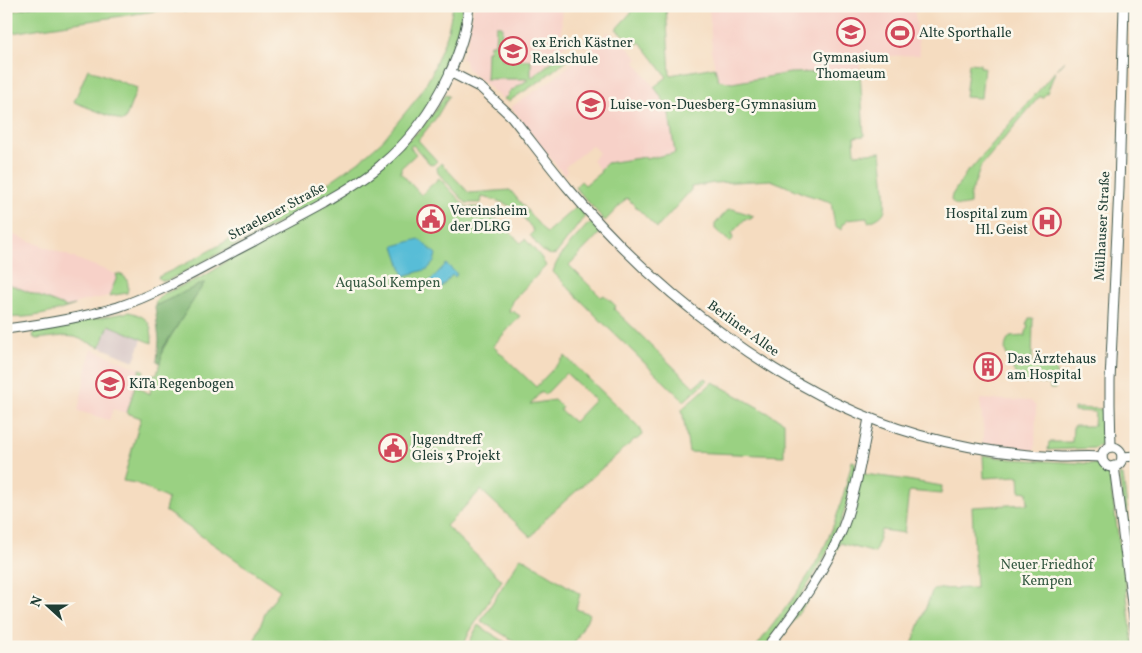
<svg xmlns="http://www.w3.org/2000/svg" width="1142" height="653" viewBox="0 0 1142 653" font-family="Vollkorn,serif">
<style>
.built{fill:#f7d1c8}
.industrial{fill:#d2bfc0}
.green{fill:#9ad182;stroke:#5c875b;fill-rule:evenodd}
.forest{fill:#7bb370;stroke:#4d7852}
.water{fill:#59bdd7;stroke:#3c7d86}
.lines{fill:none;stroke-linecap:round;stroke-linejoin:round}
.tertiary-casing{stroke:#3f5549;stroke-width:11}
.tertiary{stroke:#fff;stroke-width:9}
.labels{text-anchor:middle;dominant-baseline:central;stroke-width:5;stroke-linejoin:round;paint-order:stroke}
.poi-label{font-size:14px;fill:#1f3d34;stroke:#fbf7ec;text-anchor:start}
.street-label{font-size:14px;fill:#1f3d34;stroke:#fbf7ec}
.park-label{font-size:14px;fill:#385b44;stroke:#fbf7ec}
</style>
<rect width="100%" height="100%" fill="#fbf7ec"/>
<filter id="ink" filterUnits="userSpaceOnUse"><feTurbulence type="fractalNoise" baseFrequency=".02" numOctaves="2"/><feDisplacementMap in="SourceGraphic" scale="10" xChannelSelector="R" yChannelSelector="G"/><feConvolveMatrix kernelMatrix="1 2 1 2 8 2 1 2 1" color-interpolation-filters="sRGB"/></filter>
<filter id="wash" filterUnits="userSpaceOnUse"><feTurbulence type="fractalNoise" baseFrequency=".0096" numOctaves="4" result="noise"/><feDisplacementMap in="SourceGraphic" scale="20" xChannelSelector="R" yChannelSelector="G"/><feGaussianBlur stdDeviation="1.12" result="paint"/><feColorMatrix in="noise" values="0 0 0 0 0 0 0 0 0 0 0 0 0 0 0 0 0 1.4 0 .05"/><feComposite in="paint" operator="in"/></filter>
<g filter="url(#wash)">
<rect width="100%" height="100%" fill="#f5dcc0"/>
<!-- built -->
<g class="built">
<polygon points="474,6 561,6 562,34 569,42 560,50 563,53 531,78 508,93 508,95 503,99 471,72 466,67 465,59 461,59 467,43"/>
<polygon points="709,6 914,6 920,55 860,57 860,71 790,73 732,83 718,80 711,50 712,49"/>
<polygon points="608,32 619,40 629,49 638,59 635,62 660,95 664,102 667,100 675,153 607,163 600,170 592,160 599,153 592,145 565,167 568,171 564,175 511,107 553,79 590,48"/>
<polygon points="6,232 116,274 117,277 109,296 79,302 76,303 76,305 66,307 6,283"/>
<polygon points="91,349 140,369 127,413 113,409 109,420 78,411"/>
<polygon points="980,399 1031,401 1036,407 1035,450 1022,449 1018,447 983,444 982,438 984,436"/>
</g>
<!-- industrial -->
<polygon class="industrial" points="109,325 142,339 134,361 100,347"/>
<!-- green -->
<g class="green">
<polygon points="33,6 187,6 185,12 175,8 42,28 6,34 6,13"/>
<path d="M 453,6 L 463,6 C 455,56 435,105 400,142 C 374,170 340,189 307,208 C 262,233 214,255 169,280 L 163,281 L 159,279 L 158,277 L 185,264 L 309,196 L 358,162 L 383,140 L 418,97 L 431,75 L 447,35 Z"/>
<path d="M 637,6 L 666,6 L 670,75 L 715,67 L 718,80 L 732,83 L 790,73 L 860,71 L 864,136 L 854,137 L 855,154 L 881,152 C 882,163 888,205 884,212 C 882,217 873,221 868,222 L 867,218 L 846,220 L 846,223 L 842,224 L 842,230 L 835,226 L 831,202 L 805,194 L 771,180 L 714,183 L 691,187 L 691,190 L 657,228 L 627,198 L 605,221 L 575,187 L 581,181 L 585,185 L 601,172 L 600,170 L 607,163 L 645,157 L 646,159 L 675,153 L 667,101 L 664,103 L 660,95 L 654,87 L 667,77 L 640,42 L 636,45 L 616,29 Z"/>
<polygon points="496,26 502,26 501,51 496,52 501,52 502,59 531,60 531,78 563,53 568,59 540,81 509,101 503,99 508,96 508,93 529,79 486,79 487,51 489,51 490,44 495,44"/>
<path d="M 1064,61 L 1055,72 L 1047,93 L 1043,97 L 1039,97 L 981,166 L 970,196 L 970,204 C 962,206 956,208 951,200 L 952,195 L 968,170 L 969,171 Z"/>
<polygon points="969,63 980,64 980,67 984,67 981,98 965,97"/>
<polygon points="88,69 137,88 125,120 122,121 74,102"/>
<path d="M 445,95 L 449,96 L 436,118 L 418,140 L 437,161 L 433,165 L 429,163 L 413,145 L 410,147 L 416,154 L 401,168 L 401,173 L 421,195 L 439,178 L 466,207 L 481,207 L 480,214 L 498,220 L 506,225 L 505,226 L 507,228 L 506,229 L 521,243 L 525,239 L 541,257 L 546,266 L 512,301 L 509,311 L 514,312 L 520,316 L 493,346 L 536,387 L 565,356 L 640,428 L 642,435 L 636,440 L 635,439 L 548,516 L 531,537 L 481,490 L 446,526 L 502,580 L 469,633 L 463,647 L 252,647 L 266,611 L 280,590 L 165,511 L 168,499 L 136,483 L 123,481 L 141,418 L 127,413 L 140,369 L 144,370 L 139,388 L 150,394 L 153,374 L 157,375 L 163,349 L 204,283 L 155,306 L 156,301 L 163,294 L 202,277 L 213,271 L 225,262 L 248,248 L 327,205 L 418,132 L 435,111 ZM 566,373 L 595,400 L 574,422 L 560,410 L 562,407 L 554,400 L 530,404 L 541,392 L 545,395 Z"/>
<path d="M 441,163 L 469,193 L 510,190 L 546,233 L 577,206 L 585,216 L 556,254 C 544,258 536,243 530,235 L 534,231 C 517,208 510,203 482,197 L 481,203 L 466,203 L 438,173 L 437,168 Z"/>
<polygon points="729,209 733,209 754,216 751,219 745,219 732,233 733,239 730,242 715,229 715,224"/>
<path d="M 592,223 L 601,232 L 569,265 L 601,297 L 604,295 L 616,306 L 614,309 L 694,387 L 705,378 L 708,380 L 684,401 L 598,318 L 553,272 C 557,255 577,237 588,224 Z"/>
<path d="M 116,274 C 127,274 130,283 127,293 L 109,296 L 117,277 Z"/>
<path d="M 6,283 L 66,307 L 75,305 C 53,313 30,319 6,317 Z"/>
<path d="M 129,312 C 149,317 152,324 152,343 L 109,325 L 100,347 L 75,337 L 63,336 L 37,339 L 34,338 L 33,336 L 35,330 Z"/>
<path d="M 1029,318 L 1033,318 L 1032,365 L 1041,365 L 1057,362 L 1055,389 L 1050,389 L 1050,384 L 1022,383 L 1007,360 L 1008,358 C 1004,350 1004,344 1010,337 L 1025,336 L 1028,326 L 1026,325 Z"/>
<polygon points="713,382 784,422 784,456 689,452 682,409"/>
<polygon points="1074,408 1102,409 1103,441 1102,444 1095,448 1048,450 1049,442 1072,442 1073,426 1094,426 1095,412 1074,411"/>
<polygon points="983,455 1011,459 1097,464 1106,474 1109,474 1126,588 1133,647 911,647 933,589 976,588 972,507 1028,504 1027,492 1020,491 1019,476 984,478"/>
<path d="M 852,461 L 855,462 L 856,465 C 850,492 844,518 832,543 C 814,580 788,613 765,647 L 756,647 C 779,616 804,586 822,552 C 836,523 845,492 852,461 Z"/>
<path d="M 864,463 L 865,463 L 864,474 L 901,479 L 942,486 L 941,494 L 909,491 L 904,533 L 881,530 L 875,553 L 840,543 C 824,578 802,609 779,641 L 775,647 L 772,647 L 829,563 Z"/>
<polygon points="1119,474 1123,475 1136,583 1136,611"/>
<polygon points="521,557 580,594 576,609 590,614 572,647 524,647 481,621"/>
<polygon points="478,625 513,647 467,647"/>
</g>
<!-- forest -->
<polygon class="forest" points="205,282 163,348 160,363 157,361 159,340 155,306"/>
<!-- water -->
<g class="water">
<polygon points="419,239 436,254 434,262 428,269 404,276 394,246"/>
<polygon points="446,264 457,274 455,277 452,275 439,290 430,281"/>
</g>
</g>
<g filter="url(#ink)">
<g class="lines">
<defs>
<g id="tertiary">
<path d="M 450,72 L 481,88 L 512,117 C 531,141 549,165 568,188 C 656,293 786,397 919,435 C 965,448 1013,455 1060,457 C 1074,457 1088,456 1102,457"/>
<path d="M 6,329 C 43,324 82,318 118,307 C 163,292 211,263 254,241 C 277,228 301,216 324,203 C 344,191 364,180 381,165 C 410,141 433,109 449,75 C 459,53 467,30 469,6"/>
<polyline points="1111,447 1110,404 1110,381 1119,188 1124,6"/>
<circle cx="1112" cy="457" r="10"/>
<polyline points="1122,457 1136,456"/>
<polyline points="1114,466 1136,633"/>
<path d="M 768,647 C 796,611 824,572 842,530 C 856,494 862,455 869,418"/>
</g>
</defs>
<!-- tertiary casing -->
<use href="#tertiary" class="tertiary-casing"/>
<!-- tertiary -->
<use href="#tertiary" class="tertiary"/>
</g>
</g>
<!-- icons -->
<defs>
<symbol id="school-ring" viewBox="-11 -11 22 22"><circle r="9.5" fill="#fbf7ec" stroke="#d1495b" stroke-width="1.5"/><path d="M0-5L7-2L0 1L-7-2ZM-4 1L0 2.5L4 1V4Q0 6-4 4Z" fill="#d1495b"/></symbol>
<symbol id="stadium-ring" viewBox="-11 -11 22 22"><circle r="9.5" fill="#fbf7ec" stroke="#d1495b" stroke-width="1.5"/><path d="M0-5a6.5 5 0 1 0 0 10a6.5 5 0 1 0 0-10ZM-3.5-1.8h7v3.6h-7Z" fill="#d1495b"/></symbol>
<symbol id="civic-ring" viewBox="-11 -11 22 22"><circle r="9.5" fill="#fbf7ec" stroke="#d1495b" stroke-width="1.5"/><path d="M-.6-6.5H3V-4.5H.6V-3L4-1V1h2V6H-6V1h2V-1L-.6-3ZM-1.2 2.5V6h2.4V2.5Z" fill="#d1495b"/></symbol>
<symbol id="hospital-ring" viewBox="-11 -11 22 22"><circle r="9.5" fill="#fbf7ec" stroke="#d1495b" stroke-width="1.5"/><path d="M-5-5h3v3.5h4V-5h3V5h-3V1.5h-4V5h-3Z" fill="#d1495b"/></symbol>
<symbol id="building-ring" viewBox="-11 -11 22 22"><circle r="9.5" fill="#fbf7ec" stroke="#d1495b" stroke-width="1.5"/><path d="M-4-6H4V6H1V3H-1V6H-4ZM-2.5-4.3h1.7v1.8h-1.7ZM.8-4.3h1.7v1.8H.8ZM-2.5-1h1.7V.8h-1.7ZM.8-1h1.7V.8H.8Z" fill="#d1495b"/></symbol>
</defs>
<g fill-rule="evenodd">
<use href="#school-ring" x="835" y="16" width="32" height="32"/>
<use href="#stadium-ring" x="884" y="17" width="32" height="32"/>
<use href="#school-ring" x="497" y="35" width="32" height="32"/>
<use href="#school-ring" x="575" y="89" width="32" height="32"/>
<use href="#civic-ring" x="415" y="203" width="32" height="32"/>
<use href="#hospital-ring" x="1031" y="206" width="32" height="32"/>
<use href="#building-ring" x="972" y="351" width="32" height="32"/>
<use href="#school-ring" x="94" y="368" width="32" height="32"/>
<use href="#civic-ring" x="377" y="432" width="32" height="32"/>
</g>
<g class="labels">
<!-- poi labels -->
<g class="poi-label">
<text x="919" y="33">Alte Sporthalle</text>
<text x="532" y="43">ex Erich Kästner<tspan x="532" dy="16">Realschule</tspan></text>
<text x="851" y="58" text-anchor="middle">Gymnasium<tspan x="851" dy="16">Thomaeum</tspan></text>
<text x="610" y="105">Luise-von-Duesberg-Gymnasium</text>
<text x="450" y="211">Vereinsheim<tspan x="450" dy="16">der DLRG</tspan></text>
<text x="1028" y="214" text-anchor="end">Hospital zum<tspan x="1028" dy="16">Hl. Geist</tspan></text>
<text x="1007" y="359">Das Ärztehaus<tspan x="1007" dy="16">am Hospital</tspan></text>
<text x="129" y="384">KiTa Regenbogen</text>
<text x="412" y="440">Jugendtreff<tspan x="412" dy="16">Gleis 3 Projekt</tspan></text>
</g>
<!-- street labels -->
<g class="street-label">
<text transform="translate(277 212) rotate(-28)">Straelener Straße</text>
<text transform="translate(1103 226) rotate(-87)">Mülhauser Straße</text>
<text transform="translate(743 329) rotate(36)">Berliner Allee</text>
</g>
<!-- park labels -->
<g class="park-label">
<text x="388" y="283">AquaSol Kempen</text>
<text x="1047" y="565">Neuer Friedhof<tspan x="1047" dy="16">Kempen</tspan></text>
</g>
</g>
<!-- margin -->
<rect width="1142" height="653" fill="none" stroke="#fbf7ec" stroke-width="25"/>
<!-- north arrow -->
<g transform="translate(48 606) rotate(291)" stroke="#fbf7ec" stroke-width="4" paint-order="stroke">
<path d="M0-4L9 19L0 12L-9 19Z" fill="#1f3d34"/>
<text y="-8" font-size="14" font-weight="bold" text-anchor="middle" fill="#1f3d34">N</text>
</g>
</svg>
